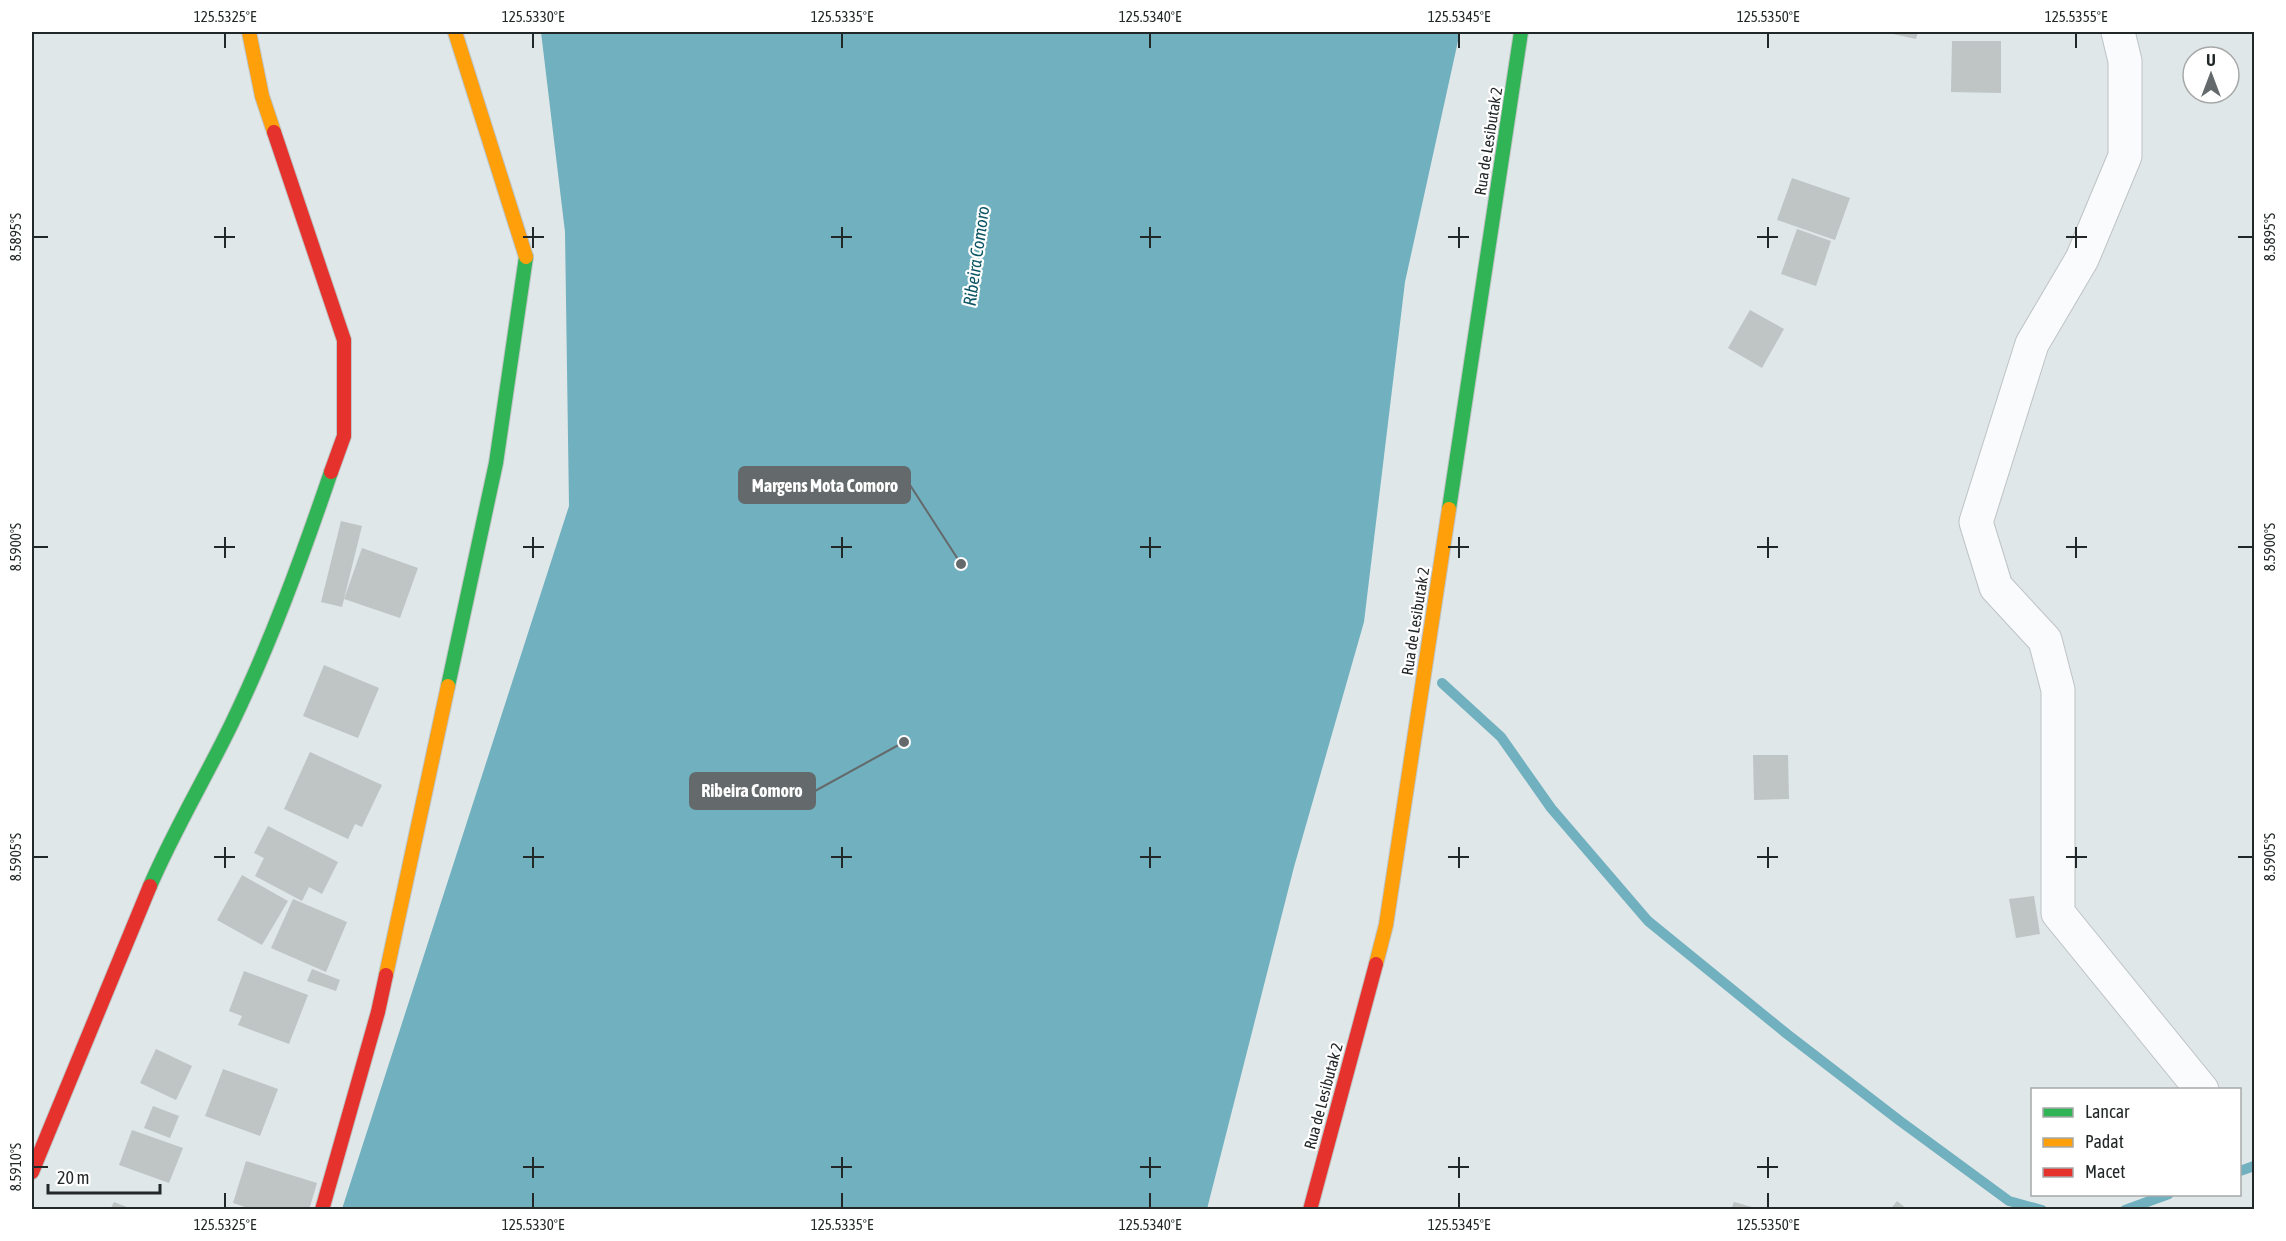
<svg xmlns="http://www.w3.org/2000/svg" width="2286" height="1241" viewBox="0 0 2286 1241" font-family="'Asap Condensed',sans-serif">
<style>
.water{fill:#71b0bf}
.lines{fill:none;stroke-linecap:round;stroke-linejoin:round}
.stream{stroke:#71b0bf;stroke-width:10}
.building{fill:#bfc4c5}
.street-casing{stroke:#bec3c4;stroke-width:35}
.fast-casing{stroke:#bec3c4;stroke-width:16}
.slow-casing{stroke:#bec3c4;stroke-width:16}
.jam-casing{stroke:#bec3c4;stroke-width:16}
.street{stroke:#fafbfc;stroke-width:33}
.fast{stroke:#30b455;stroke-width:14}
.slow{stroke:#ff9f0a;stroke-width:14}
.jam{stroke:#e5322d;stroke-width:14}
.ticks{fill:none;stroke:#222728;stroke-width:2}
.labels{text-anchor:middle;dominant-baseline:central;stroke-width:4.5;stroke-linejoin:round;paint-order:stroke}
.street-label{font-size:16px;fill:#222728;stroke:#fff}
.water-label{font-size:18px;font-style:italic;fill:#0b5564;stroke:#fff}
.leader{fill:none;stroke:#646a6b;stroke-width:2}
.callout-dot{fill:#646a6b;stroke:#fff;stroke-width:2}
.callout{fill:#646a6b;stroke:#646a6b;stroke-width:2}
.callout-label{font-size:18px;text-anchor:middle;font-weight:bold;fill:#fff}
.neatline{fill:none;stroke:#222728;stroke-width:2}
.ticks-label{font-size:15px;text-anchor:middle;fill:#222728}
</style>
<rect width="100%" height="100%" fill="#e0e7e8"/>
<!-- water -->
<polygon class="water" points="541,32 1460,32 1405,282 1364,622 1294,867 1207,1209 342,1209 569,506 565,232"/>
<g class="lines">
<!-- stream -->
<g class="stream">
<polyline points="1442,683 1501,737 1551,808 1648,921 1787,1034 1900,1121 2009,1201 2042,1210"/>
<polyline points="2240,1171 2254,1166"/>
<polyline points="2125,1210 2169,1194"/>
</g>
</g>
<!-- building -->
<g class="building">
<polygon points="1884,32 1918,32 1916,39"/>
<polygon points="1952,41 2001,41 2001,93 1951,92"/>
<polygon points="1792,178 1850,198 1835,240 1777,220"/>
<polygon points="1797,229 1831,241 1816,286 1781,274"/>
<polygon points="1750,310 1784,329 1762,368 1728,348"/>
<polygon points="341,521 362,526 342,607 321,602"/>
<polygon points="362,548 418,568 400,618 344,599"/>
<polygon points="324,665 379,688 358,738 303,716"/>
<polygon points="310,752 382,785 362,827 355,824 348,839 284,809"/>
<polygon points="1753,755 1788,755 1789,799 1754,800"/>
<polygon points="268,826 338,862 322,894 309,887 302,901 255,876 264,858 254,853"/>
<polygon points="242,875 288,901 262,945 217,920"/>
<polygon points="2034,896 2040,934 2016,938 2009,899"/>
<polygon points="293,899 347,922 326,972 271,948"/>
<polygon points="312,969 340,980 336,991 307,981"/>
<polygon points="244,971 308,995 289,1044 238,1025 242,1016 229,1011"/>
<polygon points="156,1049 192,1066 176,1100 140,1083"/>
<polygon points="223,1069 278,1089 260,1136 205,1116"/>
<polygon points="153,1106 179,1116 170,1138 144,1128"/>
<polygon points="132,1130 183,1148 169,1183 119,1165"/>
<polygon points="246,1161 317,1183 309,1210 254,1210 233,1203"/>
<polygon points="1897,1201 1908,1210 1890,1210"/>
<polygon points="114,1202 132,1209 132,1210 110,1210"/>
<polygon points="1734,1202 1759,1209 1759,1210 1731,1210"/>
</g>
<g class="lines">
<defs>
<polyline id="street" points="2118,32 2125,61 2125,156 2082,259 2032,344 1976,522 1996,587 2045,640 2058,690 2058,913 2202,1090"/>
<g id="fast">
<polyline points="1449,509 1521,32"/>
<polyline points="448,686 496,463 526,257"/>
<path d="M 150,886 C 174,830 206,777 232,723 C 271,642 302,557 331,472"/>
</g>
<g id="slow">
<polyline points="249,32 262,96 274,132"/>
<polyline points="455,32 526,257"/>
<polyline points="1376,964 1386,925 1449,509"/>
<polyline points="386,975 448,686"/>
</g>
<g id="jam">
<polyline points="274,132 344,340 344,436 331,472"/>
<polyline points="32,1172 150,886"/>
<polyline points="322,1210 378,1012 386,975"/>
<polyline points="1310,1210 1376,964"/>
</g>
</defs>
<!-- street casing -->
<use href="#street" class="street-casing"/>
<!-- fast casing -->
<use href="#fast" class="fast-casing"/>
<!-- slow casing -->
<use href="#slow" class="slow-casing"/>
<!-- jam casing -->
<use href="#jam" class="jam-casing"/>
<!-- street -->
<use href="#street" class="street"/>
<!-- fast -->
<use href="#fast" class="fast"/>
<!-- slow -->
<use href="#slow" class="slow"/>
<!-- jam -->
<use href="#jam" class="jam"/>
</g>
<!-- ticks -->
<path class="ticks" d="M 225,33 L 225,48M 533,33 L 533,48M 842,33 L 842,48M 1150,33 L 1150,48M 1459,33 L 1459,48M 1768,33 L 1768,48M 2076,33 L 2076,48M 225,227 L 225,248M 533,227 L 533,248M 842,227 L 842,248M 1150,227 L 1150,248M 1459,227 L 1459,248M 1768,227 L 1768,248M 2076,227 L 2076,248M 33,237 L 48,237M 214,237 L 235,237M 523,237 L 544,237M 831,237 L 852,237M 1140,237 L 1161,237M 1448,237 L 1469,237M 1757,237 L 1778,237M 2066,237 L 2087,237M 2238,237 L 2253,237M 225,537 L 225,558M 533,537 L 533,558M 842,537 L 842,558M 1150,537 L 1150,558M 1459,537 L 1459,558M 1768,537 L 1768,558M 2076,537 L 2076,558M 33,547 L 48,547M 214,547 L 235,547M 523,547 L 544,547M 831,547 L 852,547M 1140,547 L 1161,547M 1448,547 L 1469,547M 1757,547 L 1778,547M 2066,547 L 2087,547M 2238,547 L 2253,547M 225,847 L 225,868M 533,847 L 533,868M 842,847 L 842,868M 1150,847 L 1150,868M 1459,847 L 1459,868M 1768,847 L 1768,868M 2076,847 L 2076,868M 33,857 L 48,857M 214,857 L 235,857M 523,857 L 544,857M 831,857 L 852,857M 1140,857 L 1161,857M 1448,857 L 1469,857M 1757,857 L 1778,857M 2066,857 L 2087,857M 2238,857 L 2253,857M 533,1157 L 533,1178M 842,1157 L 842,1178M 1150,1157 L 1150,1178M 1459,1157 L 1459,1178M 1768,1157 L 1768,1178M 33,1167 L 48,1167M 523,1167 L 544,1167M 831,1167 L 852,1167M 1140,1167 L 1161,1167M 1448,1167 L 1469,1167M 1757,1167 L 1778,1167M 225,1193 L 225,1208M 533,1193 L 533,1208M 842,1193 L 842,1208M 1150,1193 L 1150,1208M 1459,1193 L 1459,1208M 1768,1193 L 1768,1208"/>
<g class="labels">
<!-- street labels -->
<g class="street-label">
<text transform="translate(1488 141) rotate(-81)">Rua de Lesibutak 2</text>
<text transform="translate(1415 621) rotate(-81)">Rua de Lesibutak 2</text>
<text transform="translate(1323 1096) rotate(-75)">Rua de Lesibutak 2</text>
</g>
<!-- water labels -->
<g class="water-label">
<text transform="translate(976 256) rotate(-82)">Ribeira Comoro</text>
</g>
</g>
<!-- callouts -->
<path class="leader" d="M961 564L910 485M904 742L815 791"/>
<g class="callout-dot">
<circle cx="961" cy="564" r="6"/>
<circle cx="904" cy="742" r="6"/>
</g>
<g class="callout">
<rect x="739" y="467" width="171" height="36" rx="6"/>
<rect x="690" y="773" width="125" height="36" rx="6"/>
</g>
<g class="callout-label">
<text x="825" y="492">Margens Mota Comoro</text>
<text x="752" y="797">Ribeira Comoro</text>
</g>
<!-- border -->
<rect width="2286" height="1241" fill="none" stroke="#ffffff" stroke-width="66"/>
<!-- legend -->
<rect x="2031" y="1088" width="210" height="108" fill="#ffffff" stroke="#a7a9a9" stroke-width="1.5"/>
<rect x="2043" y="1108" width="30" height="9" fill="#30b455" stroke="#a7a9a9" stroke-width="1.5"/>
<text x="2085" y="1118" font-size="18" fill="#222728">Lancar</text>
<rect x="2043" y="1138" width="30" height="9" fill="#ff9f0a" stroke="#a7a9a9" stroke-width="1.5"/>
<text x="2085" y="1148" font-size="18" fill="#222728">Padat</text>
<rect x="2043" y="1168" width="30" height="9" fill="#e5322d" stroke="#a7a9a9" stroke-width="1.5"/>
<text x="2085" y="1178" font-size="18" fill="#222728">Macet</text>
<!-- north arrow -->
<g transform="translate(2211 75)"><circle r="28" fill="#ffffff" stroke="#a7a9a9" stroke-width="1.5"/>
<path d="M0-4.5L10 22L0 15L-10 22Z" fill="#646a6b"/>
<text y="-9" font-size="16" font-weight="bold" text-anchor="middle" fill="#222728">U</text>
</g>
<!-- scale -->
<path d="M48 1184v9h112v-9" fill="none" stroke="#222728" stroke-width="3"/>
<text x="57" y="1184" font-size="18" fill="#222728" stroke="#ffffff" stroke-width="4.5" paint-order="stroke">20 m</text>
<rect x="33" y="33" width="2220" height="1175" class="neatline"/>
<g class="ticks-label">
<text x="225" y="22">125.5325°E</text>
<text x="533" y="22">125.5330°E</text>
<text x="842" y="22">125.5335°E</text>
<text x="1150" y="22">125.5340°E</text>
<text x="1459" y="22">125.5345°E</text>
<text x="1768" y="22">125.5350°E</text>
<text x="2076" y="22">125.5355°E</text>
<text transform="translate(16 237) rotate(-90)" y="5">8.5895°S</text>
<text transform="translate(2270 237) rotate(-90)" y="5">8.5895°S</text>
<text transform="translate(16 547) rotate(-90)" y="5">8.5900°S</text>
<text transform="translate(2270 547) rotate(-90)" y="5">8.5900°S</text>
<text transform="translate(16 857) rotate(-90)" y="5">8.5905°S</text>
<text transform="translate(2270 857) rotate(-90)" y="5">8.5905°S</text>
<text transform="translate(16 1167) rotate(-90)" y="5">8.5910°S</text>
<text x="225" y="1230">125.5325°E</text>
<text x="533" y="1230">125.5330°E</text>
<text x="842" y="1230">125.5335°E</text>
<text x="1150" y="1230">125.5340°E</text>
<text x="1459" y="1230">125.5345°E</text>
<text x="1768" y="1230">125.5350°E</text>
</g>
</svg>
